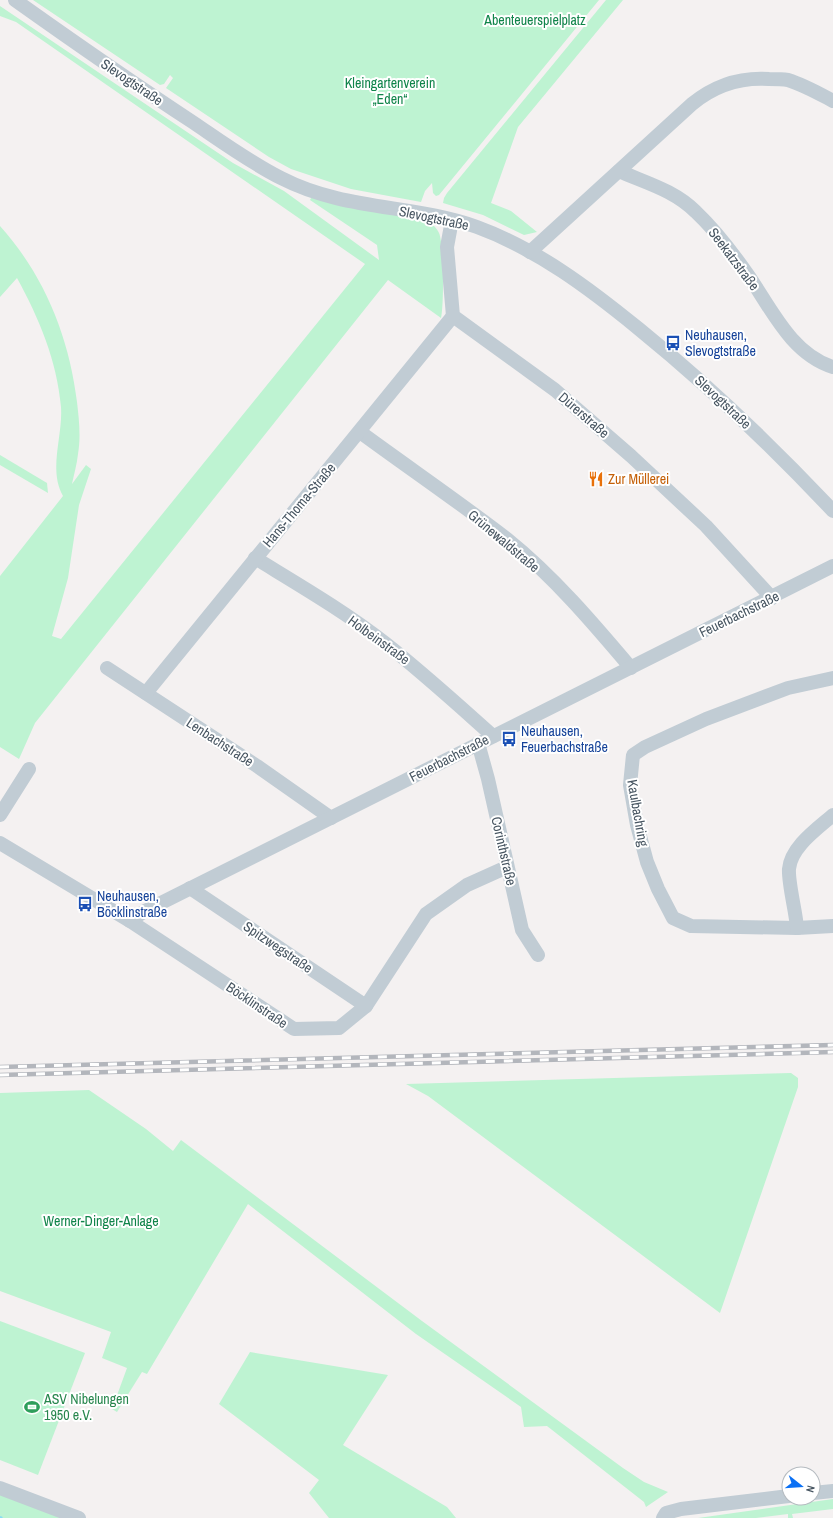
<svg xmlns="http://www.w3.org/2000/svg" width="833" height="1518" viewBox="0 0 833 1518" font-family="'Archivo Narrow',sans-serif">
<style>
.green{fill:#bef3d2}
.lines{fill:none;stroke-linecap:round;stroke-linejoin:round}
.stream{stroke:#87ddf3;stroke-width:3.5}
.minor{stroke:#c1ccd4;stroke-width:14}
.rail-casing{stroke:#b3b6bc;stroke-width:4.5}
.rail{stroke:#fff;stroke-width:3;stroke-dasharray:9;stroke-linecap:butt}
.labels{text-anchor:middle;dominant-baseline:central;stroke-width:4;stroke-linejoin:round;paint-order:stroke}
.park-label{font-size:14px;fill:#10844a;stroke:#fff}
.street-label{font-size:14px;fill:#475561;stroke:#fff}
.transit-label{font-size:14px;fill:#164399;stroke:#fff;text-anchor:start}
.food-label{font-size:14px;fill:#c56008;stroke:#fff;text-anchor:start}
.leisure-label{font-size:14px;fill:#27864d;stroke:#fff;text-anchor:start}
</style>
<rect width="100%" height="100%" fill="#f4f1f1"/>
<!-- green -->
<g class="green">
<polygon points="33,0 599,0 439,195 436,196 433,193 432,183 425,191 421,202 351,189 291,169 269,157 166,88 173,78 170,75 164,84 160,85"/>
<polygon points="606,0 623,0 518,127 491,203 511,211 537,232 524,235 483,215 443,203 444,198 447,193"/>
<path d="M 0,6 L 233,163 L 284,191 L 379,260 L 377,245 L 310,200 L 312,196 L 428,221 C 432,224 437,228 439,233 C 444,244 444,305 441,318 L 388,280 L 35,723 L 19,759 L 0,747 L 0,576 L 63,496 C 48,469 63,437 61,407 C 57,361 39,318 17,278 L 0,297 L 0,226 C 44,275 69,336 77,402 C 79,419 81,437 78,454 C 77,464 74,474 72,484 L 86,465 L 91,469 L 79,505 L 68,578 L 52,636 L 61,639 L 365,264 L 16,22 L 0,16 Z"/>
<polygon points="0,455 47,483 48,493 0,465"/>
<polygon points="791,1073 798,1078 798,1087 720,1313 428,1096 406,1084"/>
<polygon points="89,1090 146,1129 173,1151 181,1140 422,1321 623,1468 644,1482 668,1492 646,1507 644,1502 547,1426 524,1427 521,1407 416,1334 248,1204 147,1374 142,1372 117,1412 112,1409 127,1368 102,1358 111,1332 0,1291 0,1093"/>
<polygon points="0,1321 85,1353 38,1475 0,1460"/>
<polygon points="250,1352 388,1375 343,1445 447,1507 456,1518 329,1518 309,1493 319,1480 219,1404"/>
<polygon points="0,1494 61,1518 0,1518"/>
<polygon points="833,1499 833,1509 792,1514 793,1518 788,1518 788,1514 756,1518 698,1518"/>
</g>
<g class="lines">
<!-- stream -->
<polyline class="stream" points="0,1518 1,1518"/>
<!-- minor -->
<g class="minor">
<path d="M 15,0 C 74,42 133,83 194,123 C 222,142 251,163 281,178 C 345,211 413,204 477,227 C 537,249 590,289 639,329 C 708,385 772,446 833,511"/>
<path d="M 619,171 C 646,183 674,190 696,212 C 716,231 732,252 748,275 C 771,308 791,354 833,367"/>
<polyline points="452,220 447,247 453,316 555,390 631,456 706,526 772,598"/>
<path d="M 530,252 L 692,104 C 715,85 740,77 769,79 C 775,79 782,79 788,80 C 804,85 818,93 833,101"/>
<path d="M 360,432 C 409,468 459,502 507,539 C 553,576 593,623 631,668"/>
<path d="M 255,558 C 299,585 344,611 385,643 C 422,672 457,704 493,736"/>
<polyline points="107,668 257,766 331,818"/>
<polyline points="833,678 788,688 706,719 645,747 633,755 630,785 637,825 647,862 658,889 673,918 691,926 797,928 833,926"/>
<polyline points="146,693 453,316"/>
<polyline points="478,743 488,779 522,930 538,955"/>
<polyline points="0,815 29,769"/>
<polyline points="0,843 130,921 294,1029 339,1028 366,1006 426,914 467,885 507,867"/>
<polyline points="190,888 366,1006"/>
<polyline points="130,921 145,911 833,566"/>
<path d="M 797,928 C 796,912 788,883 789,869 C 791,847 817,829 833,815"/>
<polyline points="0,1488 79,1518"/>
<polyline points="813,1493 833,1491"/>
<polyline points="663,1518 666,1513 681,1509 789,1496"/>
</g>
<defs>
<g id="rail">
<polyline points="0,1067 833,1045"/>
<polyline points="0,1075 833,1052"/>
</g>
</defs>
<!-- rail casing -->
<use href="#rail" class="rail-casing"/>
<!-- rail -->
<use href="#rail" class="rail"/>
</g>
<!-- icons -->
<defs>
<symbol id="bus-bare" viewBox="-9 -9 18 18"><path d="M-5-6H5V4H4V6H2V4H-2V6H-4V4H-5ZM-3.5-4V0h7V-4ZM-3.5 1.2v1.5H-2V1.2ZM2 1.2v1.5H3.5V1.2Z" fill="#1a4fb4" stroke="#fff" stroke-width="2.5" paint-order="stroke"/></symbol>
<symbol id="restaurant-bare" viewBox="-9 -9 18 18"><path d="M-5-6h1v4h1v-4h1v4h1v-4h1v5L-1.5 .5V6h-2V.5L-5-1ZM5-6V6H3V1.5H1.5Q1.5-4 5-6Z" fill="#e8710a" stroke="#fff" stroke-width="2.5" paint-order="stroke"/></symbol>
<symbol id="stadium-bare" viewBox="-9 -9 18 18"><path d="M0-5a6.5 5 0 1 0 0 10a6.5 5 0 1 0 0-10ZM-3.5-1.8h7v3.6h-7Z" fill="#2e9e5b" stroke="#fff" stroke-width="2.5" paint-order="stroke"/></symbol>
</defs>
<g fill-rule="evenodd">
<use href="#bus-bare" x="662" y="332" width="22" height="22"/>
<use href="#restaurant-bare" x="585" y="468" width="22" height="22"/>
<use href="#bus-bare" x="498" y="728" width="22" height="22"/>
<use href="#bus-bare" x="74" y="893" width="22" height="22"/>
<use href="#stadium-bare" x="21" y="1396" width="22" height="22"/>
</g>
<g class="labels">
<!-- park labels -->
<g class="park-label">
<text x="535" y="20">Abenteuerspielplatz</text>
<text x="390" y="83">Kleingartenverein<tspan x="390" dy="16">„Eden“</tspan></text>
<text x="101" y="1221">Werner-Dinger-Anlage</text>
</g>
<!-- street labels -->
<g class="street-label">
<text transform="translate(132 82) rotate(34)">Slevogtstraße</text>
<text transform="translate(434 218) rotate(12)">Slevogtstraße</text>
<text transform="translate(734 259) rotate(53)">Seekatzstraße</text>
<text transform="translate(723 402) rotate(43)">Slevogtstraße</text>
<text transform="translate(584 415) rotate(41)">Dürerstraße</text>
<text transform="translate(299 505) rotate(-50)">Hans-Thoma-Straße</text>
<text transform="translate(504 541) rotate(40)">Grünewaldstraße</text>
<text transform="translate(739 614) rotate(-26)">Feuerbachstraße</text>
<text transform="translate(379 640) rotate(36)">Holbeinstraße</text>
<text transform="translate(220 742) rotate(33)">Lenbachstraße</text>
<text transform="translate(449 758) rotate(-27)">Feuerbachstraße</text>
<text transform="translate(638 813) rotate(80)">Kaulbachring</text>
<text transform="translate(504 851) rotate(77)">Corinthstraße</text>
<text transform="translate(278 947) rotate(34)">Spitzwegstraße</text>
<text transform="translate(257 1005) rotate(34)">Böcklinstraße</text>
</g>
<!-- transit labels -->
<g class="transit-label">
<text x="685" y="335">Neuhausen,<tspan x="685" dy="16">Slevogtstraße</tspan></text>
<text x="521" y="731">Neuhausen,<tspan x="521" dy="16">Feuerbachstraße</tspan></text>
<text x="97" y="896">Neuhausen,<tspan x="97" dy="16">Böcklinstraße</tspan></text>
</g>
<!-- food labels -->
<g class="food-label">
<text x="608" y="479">Zur Müllerei</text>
</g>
<!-- leisure labels -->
<g class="leisure-label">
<text x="44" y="1399">ASV Nibelungen<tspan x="44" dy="16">1950 e.V.</tspan></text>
</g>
</g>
<!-- north arrow -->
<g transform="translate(801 1486) rotate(107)"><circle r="19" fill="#ffffff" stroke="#b5bbc0"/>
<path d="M0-3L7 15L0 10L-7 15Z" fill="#0b70f4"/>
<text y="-6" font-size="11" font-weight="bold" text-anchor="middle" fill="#475561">N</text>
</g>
</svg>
